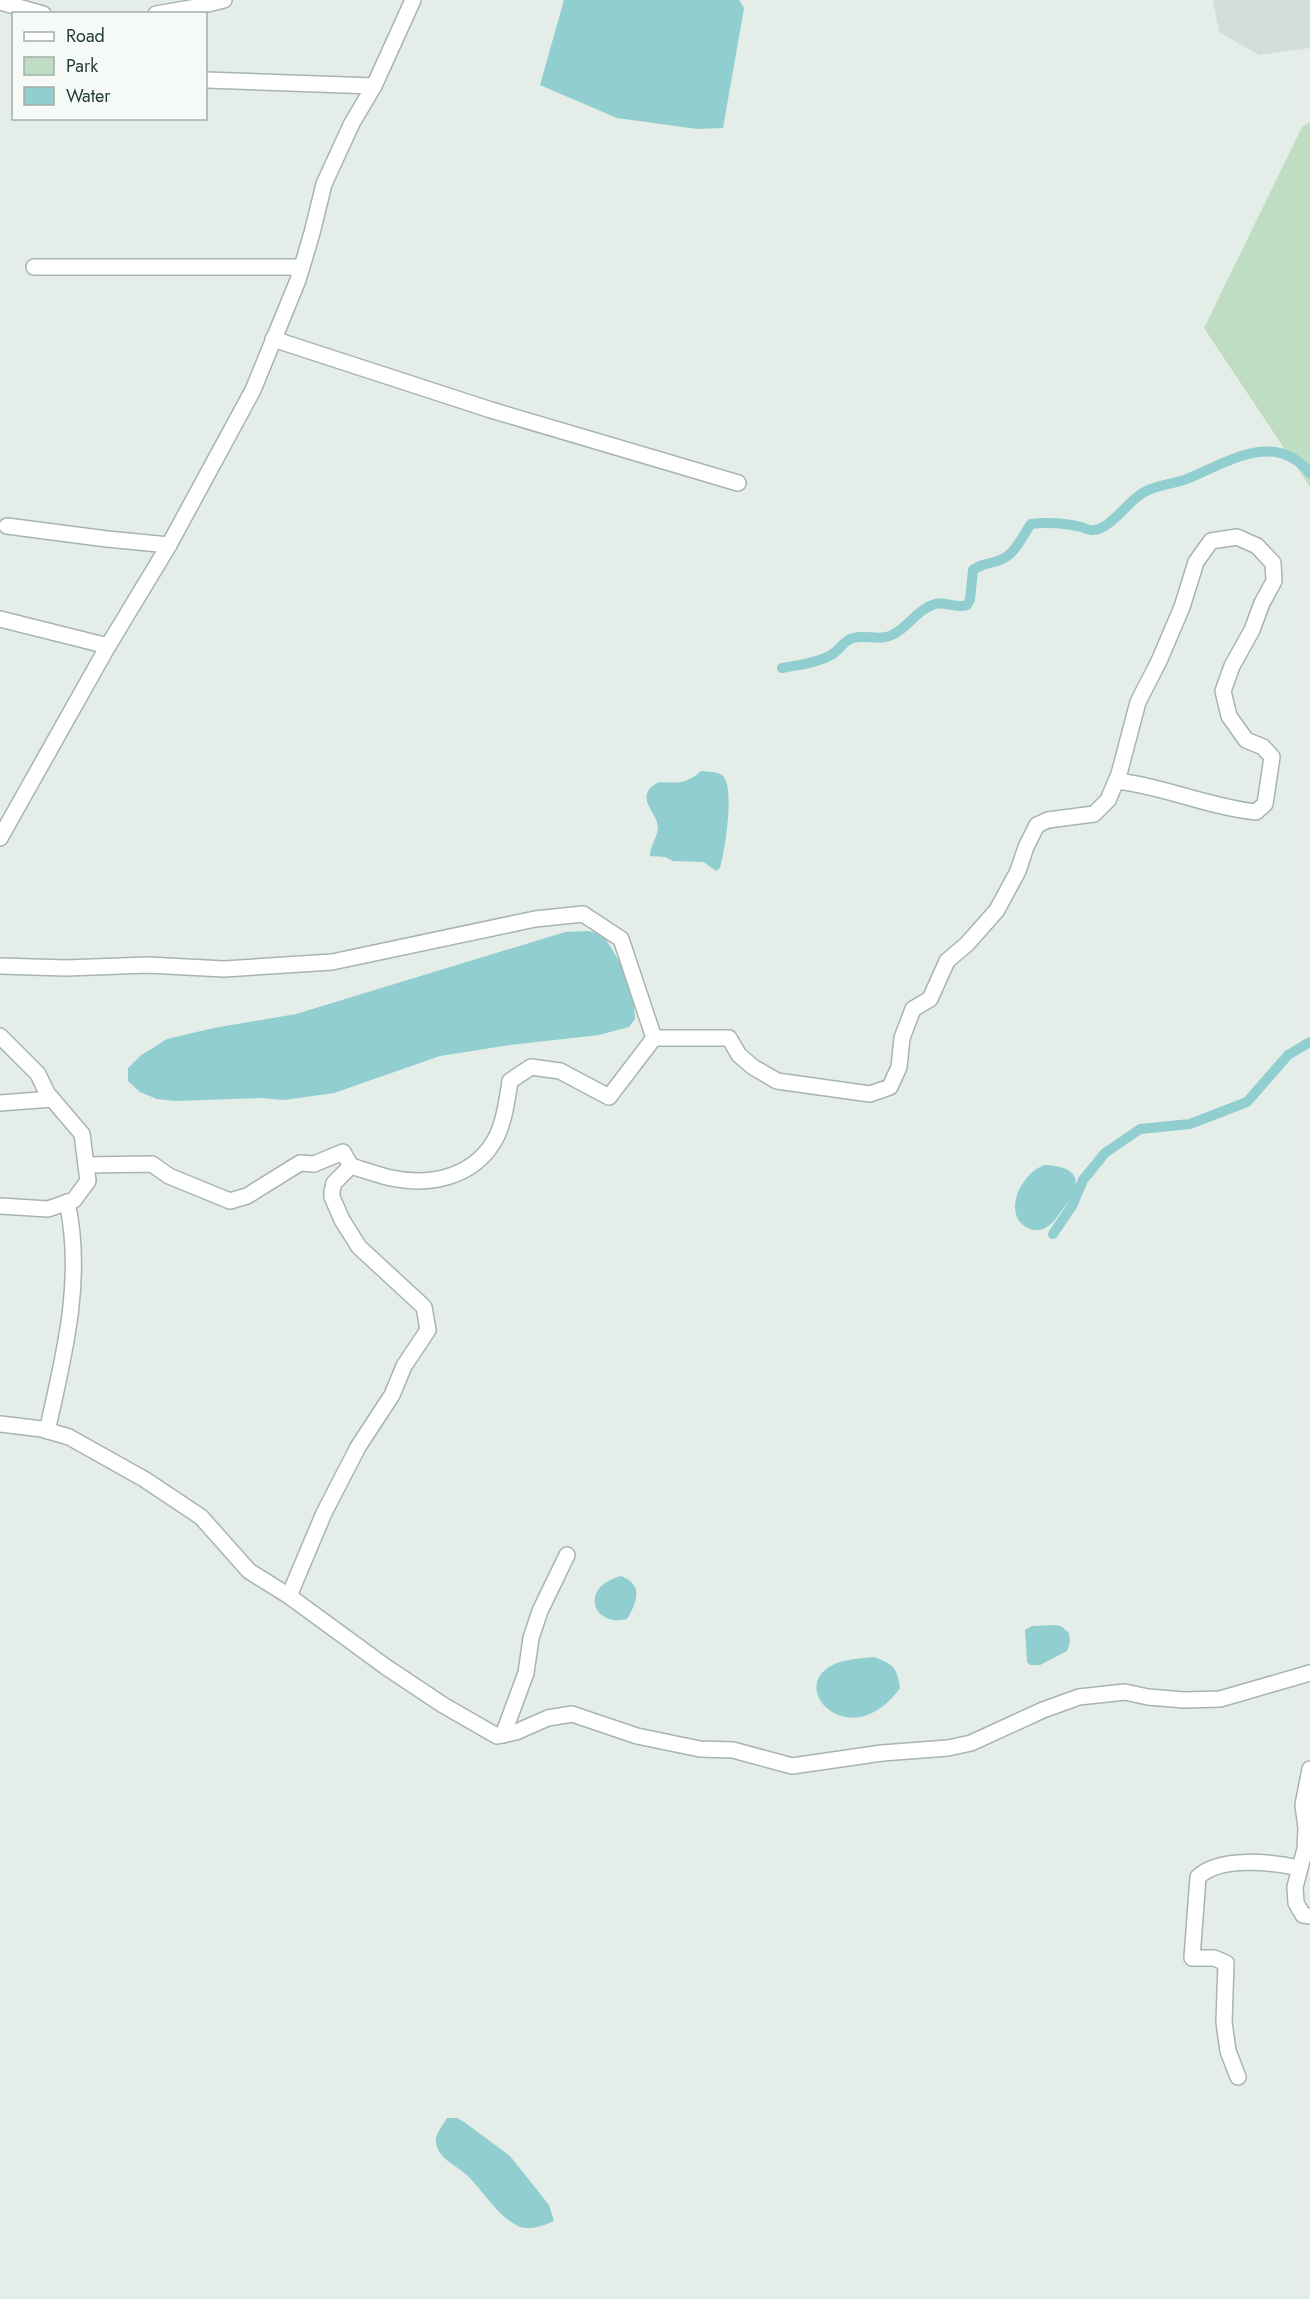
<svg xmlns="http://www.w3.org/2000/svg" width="1310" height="2299" viewBox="0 0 1310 2299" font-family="Jost,sans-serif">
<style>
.built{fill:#d3ddd7}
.green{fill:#bfddc3}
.water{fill:#90cecf}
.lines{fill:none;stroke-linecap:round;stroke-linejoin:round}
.canal{stroke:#90cecf;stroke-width:10}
.minor-casing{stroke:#a7b5ae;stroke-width:18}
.minor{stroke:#fff;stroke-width:15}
</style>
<rect width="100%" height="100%" fill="#e5ede8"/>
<!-- built -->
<polygon class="built" points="1213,0 1310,0 1310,48 1259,55 1219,32"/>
<!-- green -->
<polygon class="green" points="1310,122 1310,487 1204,328 1302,127"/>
<!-- water -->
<g class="water">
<polygon points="564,0 739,0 744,8 723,128 697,129 617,118 540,85"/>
<path d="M 701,771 C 708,772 718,771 723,776 C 735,788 725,852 720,868 L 716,871 L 704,862 L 673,861 L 665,857 L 650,856 C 650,846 657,838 658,828 C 659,813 631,796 659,782 C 678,783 687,784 701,771 Z"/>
<path d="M 588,931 L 602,934 C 620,960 635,987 635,1019 L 629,1027 L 599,1035 L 510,1045 L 440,1056 L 334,1093 L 284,1100 L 261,1098 L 175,1101 L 157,1099 L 140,1092 L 128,1081 L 128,1068 L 140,1056 L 167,1039 L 214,1028 L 296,1014 L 565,932 Z"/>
<path d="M 1045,1165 C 1081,1167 1083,1183 1063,1209 C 1058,1215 1054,1223 1047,1227 C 1040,1232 1029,1231 1022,1224 C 1004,1207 1024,1171 1045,1165 Z"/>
<path d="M 621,1576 C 644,1585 637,1602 627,1619 C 593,1628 578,1587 621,1576 Z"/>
<polygon points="1055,1625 1061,1626 1069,1633 1070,1642 1067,1651 1040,1665 1030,1665 1027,1662 1025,1630 1032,1626"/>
<path d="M 874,1657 C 893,1664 897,1667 900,1688 C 854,1752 794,1696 825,1670 C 838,1659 858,1659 874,1657 Z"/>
<path d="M 447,2118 L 457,2118 L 464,2122 L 510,2156 L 549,2205 L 554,2221 C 543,2226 529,2231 518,2226 C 497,2216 484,2192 468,2176 C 458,2166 439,2160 436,2143 C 434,2135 443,2125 447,2118 Z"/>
</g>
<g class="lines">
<!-- canal -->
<g class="canal">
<path d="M 782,668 C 798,665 817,663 831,655 C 840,650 843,641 853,638 C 867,634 880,642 894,634 C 909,626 918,609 935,604 C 945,601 956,609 967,605 L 970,600 L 973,570 C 982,563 991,564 1000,560 C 1016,554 1022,536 1031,524 C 1048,522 1064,523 1081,527 C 1085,528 1090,531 1094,530 C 1110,529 1128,502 1141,494 C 1156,484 1173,485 1189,478 C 1228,462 1275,430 1310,473"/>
<polyline points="1053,1234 1072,1206 1083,1180 1105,1153 1140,1129 1190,1124 1247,1102 1288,1055 1310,1042"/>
</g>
<defs>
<g id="minor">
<polyline points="0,2 43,14"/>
<polyline points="156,14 191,8 224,0"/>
<polyline points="206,80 374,86"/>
<polyline points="34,267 302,267"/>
<polyline points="273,339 491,410 738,483"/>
<polyline points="7,526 107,539 169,545"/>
<polyline points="0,619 108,646"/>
<polyline points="0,838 108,646 169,545 253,390 298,280 312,233 324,184 352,123 374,86 413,0"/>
<path d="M 0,966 L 66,968 L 148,965 L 224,969 L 332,962 L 535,919 L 583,914 L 621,939 L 654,1038 L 729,1038 L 739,1055 L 753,1067 L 777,1081 L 870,1094 L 890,1087 L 899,1067 L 902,1038 L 913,1009 L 930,999 L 947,961 L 967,944 L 997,910 L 1018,871 L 1026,847 L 1037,825 L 1048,820 L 1094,814 L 1108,800 L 1119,774 L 1138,702 L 1159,661 L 1182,607 L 1196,562 L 1211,541 L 1237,537 L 1257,546 L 1273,563 L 1274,581 L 1262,603 L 1252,630 L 1232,666 L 1223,691 L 1229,716 L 1246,740 L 1263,747 L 1272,757 L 1265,804 L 1256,812 C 1208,807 1164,786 1116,781"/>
<polyline points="0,1036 38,1074 47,1093 82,1134 88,1181 74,1200 48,1209 0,1206"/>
<polyline points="0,1103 52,1099"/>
<polyline points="86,1165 152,1164 169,1176 230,1201 247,1196 300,1163 314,1164 343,1152 351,1166"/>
<polyline points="0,1424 42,1429 69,1437 144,1479 201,1517 249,1571 289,1596 386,1667 443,1705 497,1736 516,1732 548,1718 572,1714 637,1736 700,1749 733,1750 792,1766 882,1753 948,1748 971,1743 1043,1710 1079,1697 1125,1692 1148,1697 1184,1700 1220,1699 1310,1673"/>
<path d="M 47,1431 C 64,1356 84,1278 67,1202"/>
<path d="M 289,1596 L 324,1513 L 358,1447 L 392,1395 L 404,1366 L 428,1330 L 424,1307 L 359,1247 L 342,1220 L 332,1197 L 332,1191 L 334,1183 L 351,1166 C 364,1170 378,1175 391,1178 C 429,1186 471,1178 493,1143 C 504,1126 507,1100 510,1081 L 531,1067 L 560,1071 L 609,1097 L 654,1038"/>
<polyline points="503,1735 526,1673 531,1638 540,1611 567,1555"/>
<polyline points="1310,1769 1303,1805 1306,1828 1305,1849 1295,1887 1296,1903 1303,1915 1310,1916"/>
<path d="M 1238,2077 L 1228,2051 L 1224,2022 L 1226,1963 L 1214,1958 L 1192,1958 L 1198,1877 C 1220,1856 1272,1862 1299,1868"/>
</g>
</defs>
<!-- minor casing -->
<use href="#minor" class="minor-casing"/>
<!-- minor -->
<use href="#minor" class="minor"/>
</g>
<!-- legend -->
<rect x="12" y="12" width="195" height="108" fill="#f5faf7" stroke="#a1afa9" stroke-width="1.5"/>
<rect x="24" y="32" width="30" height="9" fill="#ffffff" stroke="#a1afa9" stroke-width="1.5"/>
<text x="66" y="42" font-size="18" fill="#243e34">Road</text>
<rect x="24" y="57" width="30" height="18" fill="#bfddc3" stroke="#a1afa9" stroke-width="1.5"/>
<text x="66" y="72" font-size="18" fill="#243e34">Park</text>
<rect x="24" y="87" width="30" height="18" fill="#90cecf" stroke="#a1afa9" stroke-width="1.5"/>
<text x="66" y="102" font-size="18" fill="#243e34">Water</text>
</svg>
